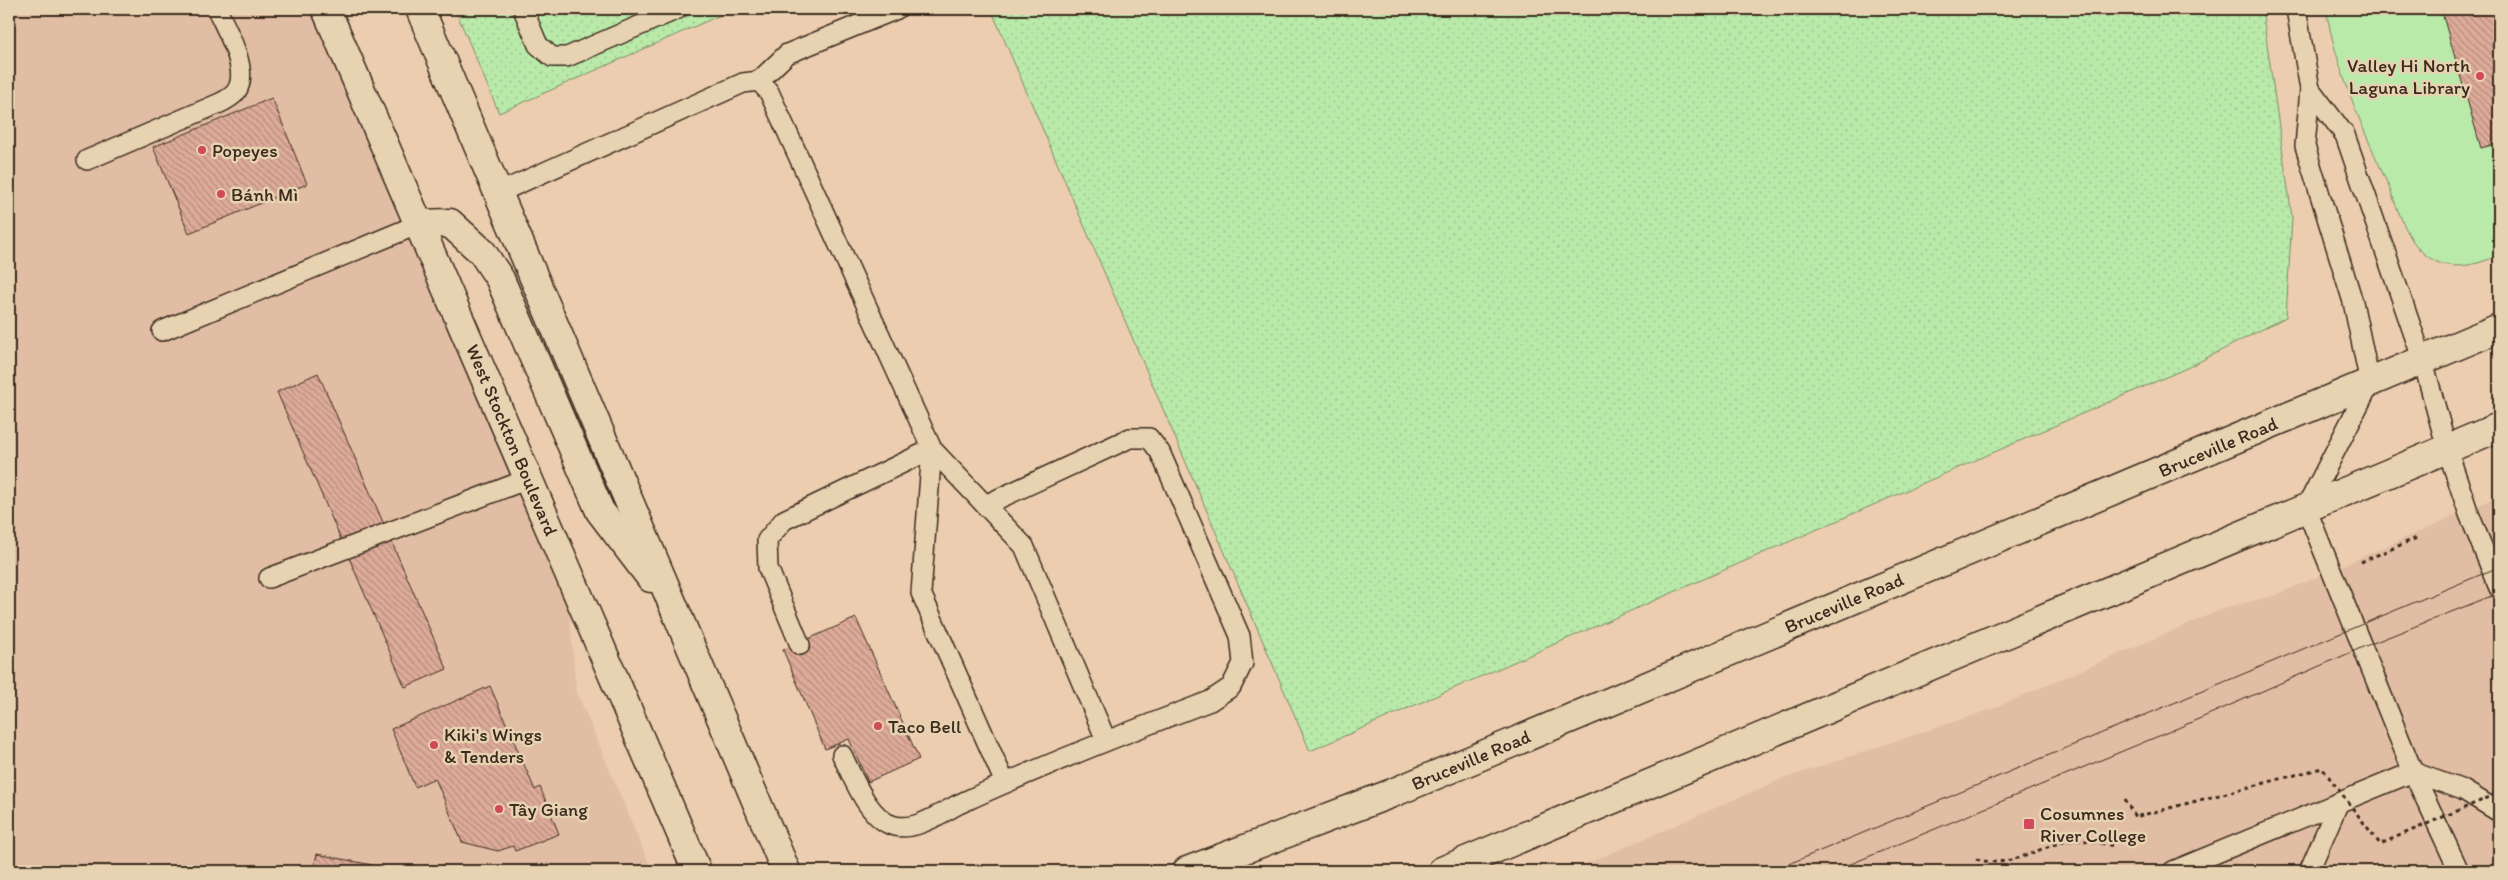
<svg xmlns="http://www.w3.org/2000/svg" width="2508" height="880" viewBox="0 0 2508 880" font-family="Itim,sans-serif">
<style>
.built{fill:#e1bda3}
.grass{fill:url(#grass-dots);stroke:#7a8a64}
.park{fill:#b9eaaa;stroke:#7a8a64}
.building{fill:url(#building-back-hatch);stroke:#3b2a1e}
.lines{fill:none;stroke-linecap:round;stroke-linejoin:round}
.lane-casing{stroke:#3b2a1e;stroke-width:22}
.secondary-casing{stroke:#3b2a1e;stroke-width:31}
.path{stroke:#3b2a1e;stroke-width:3;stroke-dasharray:4 4;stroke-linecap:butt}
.lane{stroke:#e7d2b1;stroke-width:19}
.secondary{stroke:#e7d2b1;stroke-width:28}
.tram{stroke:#3b2a1e;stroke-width:1}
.path-bridge{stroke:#3b2a1e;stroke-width:3;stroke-dasharray:4 4;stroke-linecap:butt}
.poi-dot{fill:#d1495b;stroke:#e7d2b1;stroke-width:2}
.labels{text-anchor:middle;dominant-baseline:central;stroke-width:5;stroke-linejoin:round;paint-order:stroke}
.poi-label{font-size:19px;fill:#3b2a1e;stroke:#e7d2b1;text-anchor:start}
.street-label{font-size:19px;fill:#3b2a1e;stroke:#e7d2b1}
</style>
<defs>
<pattern id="grass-dots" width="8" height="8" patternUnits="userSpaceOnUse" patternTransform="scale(1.25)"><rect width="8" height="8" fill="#b9eaaa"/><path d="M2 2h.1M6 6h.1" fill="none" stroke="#a0c992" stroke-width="1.8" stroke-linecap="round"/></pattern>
<pattern id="building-back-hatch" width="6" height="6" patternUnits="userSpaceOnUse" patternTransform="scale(1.25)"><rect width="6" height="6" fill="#deab99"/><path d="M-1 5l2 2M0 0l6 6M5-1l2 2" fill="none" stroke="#b58b7c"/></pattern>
</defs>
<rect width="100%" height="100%" fill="#eccdb0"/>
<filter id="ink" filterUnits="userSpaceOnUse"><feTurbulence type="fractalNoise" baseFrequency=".02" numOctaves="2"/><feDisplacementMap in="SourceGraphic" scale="10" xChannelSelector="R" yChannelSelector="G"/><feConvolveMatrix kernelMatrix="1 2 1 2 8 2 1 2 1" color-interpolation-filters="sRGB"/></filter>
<g filter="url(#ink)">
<!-- built -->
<g class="built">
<polygon points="9,9 310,9 569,610 576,690 652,871 9,871"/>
<polygon points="2499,496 2499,871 1570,871 1782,779 1992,709 2228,607 2276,595"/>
</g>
<!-- grass -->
<g class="grass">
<polygon points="455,9 734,9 499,113"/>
<polygon points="991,9 2262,9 2292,217 2286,317 2189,367 1310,751"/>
</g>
<!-- park -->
<path class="park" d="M 2326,9 L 2499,9 L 2499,255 C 2477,265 2449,273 2427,256 C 2407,242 2398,209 2389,187 C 2363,129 2337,72 2326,9 Z"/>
<!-- building -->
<g class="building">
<polygon points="2441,9 2499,9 2499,143 2481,148"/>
<polygon points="272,98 307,184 189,233 153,147"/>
<polygon points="318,373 447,669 405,687 277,392"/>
<polygon points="856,618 919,759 868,782 849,739 825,749 783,650"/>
<polygon points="490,686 535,790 540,787 559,834 515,851 513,846 498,851 462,842 435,778 415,787 391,729"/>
<polygon points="317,854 372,865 371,871 313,871"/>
</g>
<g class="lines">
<defs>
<g id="lane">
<polyline points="523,9 538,45 552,57 567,57 678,9"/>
<polyline points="2296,9 2310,89 2305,146 2353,302 2370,383 2306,508 2413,772 2459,871"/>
<polyline points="759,81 787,54 897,9"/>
<polyline points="2310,89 2345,135 2423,361 2447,449 2469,514 2499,588"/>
<path d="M 87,160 L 220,103 C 224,101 230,98 234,94 C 253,74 226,30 217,9"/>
<polyline points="498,193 743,83 759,81 769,92 932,449 1024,546 1106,740"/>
<polyline points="162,331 419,224"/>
<polyline points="932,449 921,593 1005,783"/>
<polyline points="269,578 528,479"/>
<polyline points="800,645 768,568 767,540 784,520 932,449"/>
<path d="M 842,755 C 853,777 869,821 895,826 C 916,831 941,813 959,804 C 1041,766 1125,733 1210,701 L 1231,687 L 1243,663 L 1240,636 L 1160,452 L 1149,438 L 1130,438 L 985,505"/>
<polyline points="2173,871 2413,772 2463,790 2499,812"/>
<polyline points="2309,871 2338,804"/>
</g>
<g id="secondary">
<polyline points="326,9 697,871"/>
<polyline points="420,9 786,871"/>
<polyline points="419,224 450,223 482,252 500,279 600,511 651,578"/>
<polyline points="1187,871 1390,794 1488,753 2499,328"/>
<polyline points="1442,871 2499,427"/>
</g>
</defs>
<!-- lane casing -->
<use href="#lane" class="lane-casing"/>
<!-- secondary casing -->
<use href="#secondary" class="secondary-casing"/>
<!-- path -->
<g class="path">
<polyline points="2361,562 2419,537"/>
<path d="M 1976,859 C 2011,870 2035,847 2068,841 C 2083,839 2100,843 2114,846"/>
</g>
<!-- lane -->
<use href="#lane" class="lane"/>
<!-- secondary -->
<use href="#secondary" class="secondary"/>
<!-- tram -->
<g class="tram">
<polyline points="1772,871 2499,567"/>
<polyline points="1834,871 2178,728 2363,647 2499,593"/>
</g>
<!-- path-bridge -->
<polyline class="path-bridge" points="2125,799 2135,817 2322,768 2380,844 2499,793"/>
</g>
</g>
<!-- markers -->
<g class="poi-dot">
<circle cx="2480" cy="76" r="5"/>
<circle cx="202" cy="150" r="5"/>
<circle cx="221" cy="194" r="5"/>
<circle cx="878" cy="726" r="5"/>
<circle cx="434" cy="745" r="5"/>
<circle cx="499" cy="809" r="5"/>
<rect x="2023" y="818" width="12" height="12" rx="2.5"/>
</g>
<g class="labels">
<!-- poi labels -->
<g class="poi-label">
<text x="2470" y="65" text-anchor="end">Valley Hi North<tspan x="2470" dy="22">Laguna Library</tspan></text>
<text x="212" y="150">Popeyes</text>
<text x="231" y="194">Bánh Mì</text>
<text x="888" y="726">Taco Bell</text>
<text x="444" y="734">Kiki's Wings<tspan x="444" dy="22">&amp; Tenders</tspan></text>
<text x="509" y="809">Tây Giang</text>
<text x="2040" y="813">Cosumnes<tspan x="2040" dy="22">River College</tspan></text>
</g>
<!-- street labels -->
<g class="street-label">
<text transform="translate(512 440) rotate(67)">West Stockton Boulevard</text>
<text transform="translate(2218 447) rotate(-23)">Bruceville Road</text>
<text transform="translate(1844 603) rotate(-23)">Bruceville Road</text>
<text transform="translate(1471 760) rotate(-23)">Bruceville Road</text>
</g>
</g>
<!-- margin -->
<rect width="2508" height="880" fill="none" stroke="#e7d2b1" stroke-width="30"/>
<rect x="15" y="15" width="2478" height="850" fill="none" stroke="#3b2a1e" stroke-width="2" filter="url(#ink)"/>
</svg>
